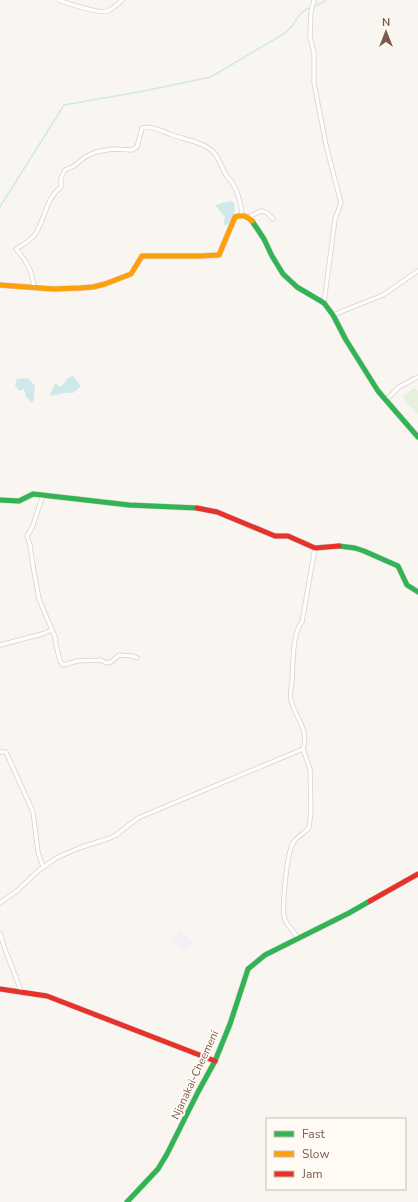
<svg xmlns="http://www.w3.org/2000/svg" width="418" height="1202" viewBox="0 0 418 1202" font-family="'Nunito Sans',sans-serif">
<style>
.education{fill:#f6eef6}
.green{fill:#e7f0db}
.water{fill:#d0e8ea}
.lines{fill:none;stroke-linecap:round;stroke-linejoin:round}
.stream{stroke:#d0e8ea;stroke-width:1.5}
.street-casing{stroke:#d7d1cb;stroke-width:5}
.fast-casing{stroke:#d9d2cb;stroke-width:6}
.slow-casing{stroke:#d9d2cb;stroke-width:6}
.jam-casing{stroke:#d9d2cb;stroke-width:6}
.street{stroke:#fefefd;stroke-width:3.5}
.fast{stroke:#30b455;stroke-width:5}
.slow{stroke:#ff9f0a;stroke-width:5}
.jam{stroke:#e5322d;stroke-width:5}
.labels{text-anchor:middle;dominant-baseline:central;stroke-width:4;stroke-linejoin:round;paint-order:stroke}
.street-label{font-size:11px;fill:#7a5c4d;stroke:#fffaf3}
</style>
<rect width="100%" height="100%" fill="#f9f5f0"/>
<!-- education -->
<polygon class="education" points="180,931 193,943 185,952 171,940"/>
<!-- green -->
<polygon class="green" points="414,388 418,391 418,414 406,403 403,396"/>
<!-- water -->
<g class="water">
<path d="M 230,201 L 234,202 C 236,212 233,217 227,225 L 223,225 L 225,217 L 215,205 Z"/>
<path d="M 73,376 L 81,386 L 73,393 C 64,392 59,395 50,396 L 55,383 L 61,387 L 68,378 Z"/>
<polygon points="28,378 35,386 34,399 32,403 26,397 24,389 19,391 15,385 17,379"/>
</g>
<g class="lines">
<!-- stream -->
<g class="stream">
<polyline points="316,6 326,0"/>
<polyline points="0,207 64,105 144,91 211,77 285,33 292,26 300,14 308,8"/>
</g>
<defs>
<g id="street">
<path d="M 58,0 C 67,3 99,14 107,11 C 113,9 118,4 122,0"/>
<polyline points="314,0 311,11 310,37 314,53 314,83 326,145 341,203 335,219 324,303"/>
<path d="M 248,217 L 261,211 C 267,212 269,214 273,219"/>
<path d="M 34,287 C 32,270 27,262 16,249 C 22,245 29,241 34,236 C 46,220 44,200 61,187 L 61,178 L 65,170 L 74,166 L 85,157 L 96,152 L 113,149 L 132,150 L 137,147 L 142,128 C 151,125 164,132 172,135 C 183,139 197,141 207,147 C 220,155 219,164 226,175 C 228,178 230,180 232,182 C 238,192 241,204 242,215"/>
<polyline points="333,315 383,295 418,271"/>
<polyline points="386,400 399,387 418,377"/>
<polyline points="43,495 32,528 27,536 30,545 33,566 39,599 55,637 56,645 60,661 63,665 77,661 101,660 106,663 111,662 119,655 133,656 137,658"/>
<polyline points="0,645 42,634 52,630"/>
<polyline points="0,752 6,752 33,812 38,852 43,867"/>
<polyline points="0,903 18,890 38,871 56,858 79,848 110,838 116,835 138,818 303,749"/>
<path d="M 0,933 C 5,953 15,972 21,992"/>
<path d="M 298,938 C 295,933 287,925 285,920 C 281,909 287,853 293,843 C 297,837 305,832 309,828 L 311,811 L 310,769 L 303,749 C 310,731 295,717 291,700 C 290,695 291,687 292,682 C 293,667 292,633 302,622 L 315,548"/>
</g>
<g id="fast">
<polyline points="252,221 264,239 272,256 283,274 297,287 324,303 333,315 346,340 378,391 418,437"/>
<polyline points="0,500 19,501 33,494 129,505 197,508"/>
<polyline points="339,546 355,548 364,551 398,566 407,585 418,592"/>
<polyline points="127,1202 158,1169 167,1154 198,1092 215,1061 230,1024 248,969 265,955 349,913 370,901"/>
</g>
<path id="slow" d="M 0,285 L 53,289 L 80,288 L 93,287 L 105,284 L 131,274 L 142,256 L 200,256 L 219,255 L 235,217 C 242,215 246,215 252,221"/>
<g id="jam">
<polyline points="197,508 217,512 275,536 288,536 315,548 339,546"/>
<polyline points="370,901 418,874"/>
<polyline points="0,989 47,996 215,1061"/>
</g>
</defs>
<!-- street casing -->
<use href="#street" class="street-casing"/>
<!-- fast casing -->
<use href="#fast" class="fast-casing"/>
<!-- slow casing -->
<use href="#slow" class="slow-casing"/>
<!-- jam casing -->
<use href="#jam" class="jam-casing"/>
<!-- street -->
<use href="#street" class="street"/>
<!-- fast -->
<use href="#fast" class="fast"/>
<!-- slow -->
<use href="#slow" class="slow"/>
<!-- jam -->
<use href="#jam" class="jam"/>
</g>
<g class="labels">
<!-- street labels -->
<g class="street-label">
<text transform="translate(195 1075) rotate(-65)">Njanakai-Cheemeni</text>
</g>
</g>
<!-- legend -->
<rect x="266" y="1118" width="140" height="72" fill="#fffaf3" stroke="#cabbb1"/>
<rect x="274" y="1131" width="20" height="6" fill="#30b455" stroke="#cabbb1"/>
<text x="302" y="1138" font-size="12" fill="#7a5c4d">Fast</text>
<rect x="274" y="1151" width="20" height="6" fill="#ff9f0a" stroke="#cabbb1"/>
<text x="302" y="1158" font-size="12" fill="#7a5c4d">Slow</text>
<rect x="274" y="1171" width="20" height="6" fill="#e5322d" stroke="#cabbb1"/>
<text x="302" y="1178" font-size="12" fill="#7a5c4d">Jam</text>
<!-- north arrow -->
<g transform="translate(386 32)" stroke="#fffaf3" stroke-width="3" paint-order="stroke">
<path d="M0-3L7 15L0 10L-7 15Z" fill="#7a5c4d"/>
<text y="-6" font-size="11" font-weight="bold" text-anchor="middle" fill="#7a5c4d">N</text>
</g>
</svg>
